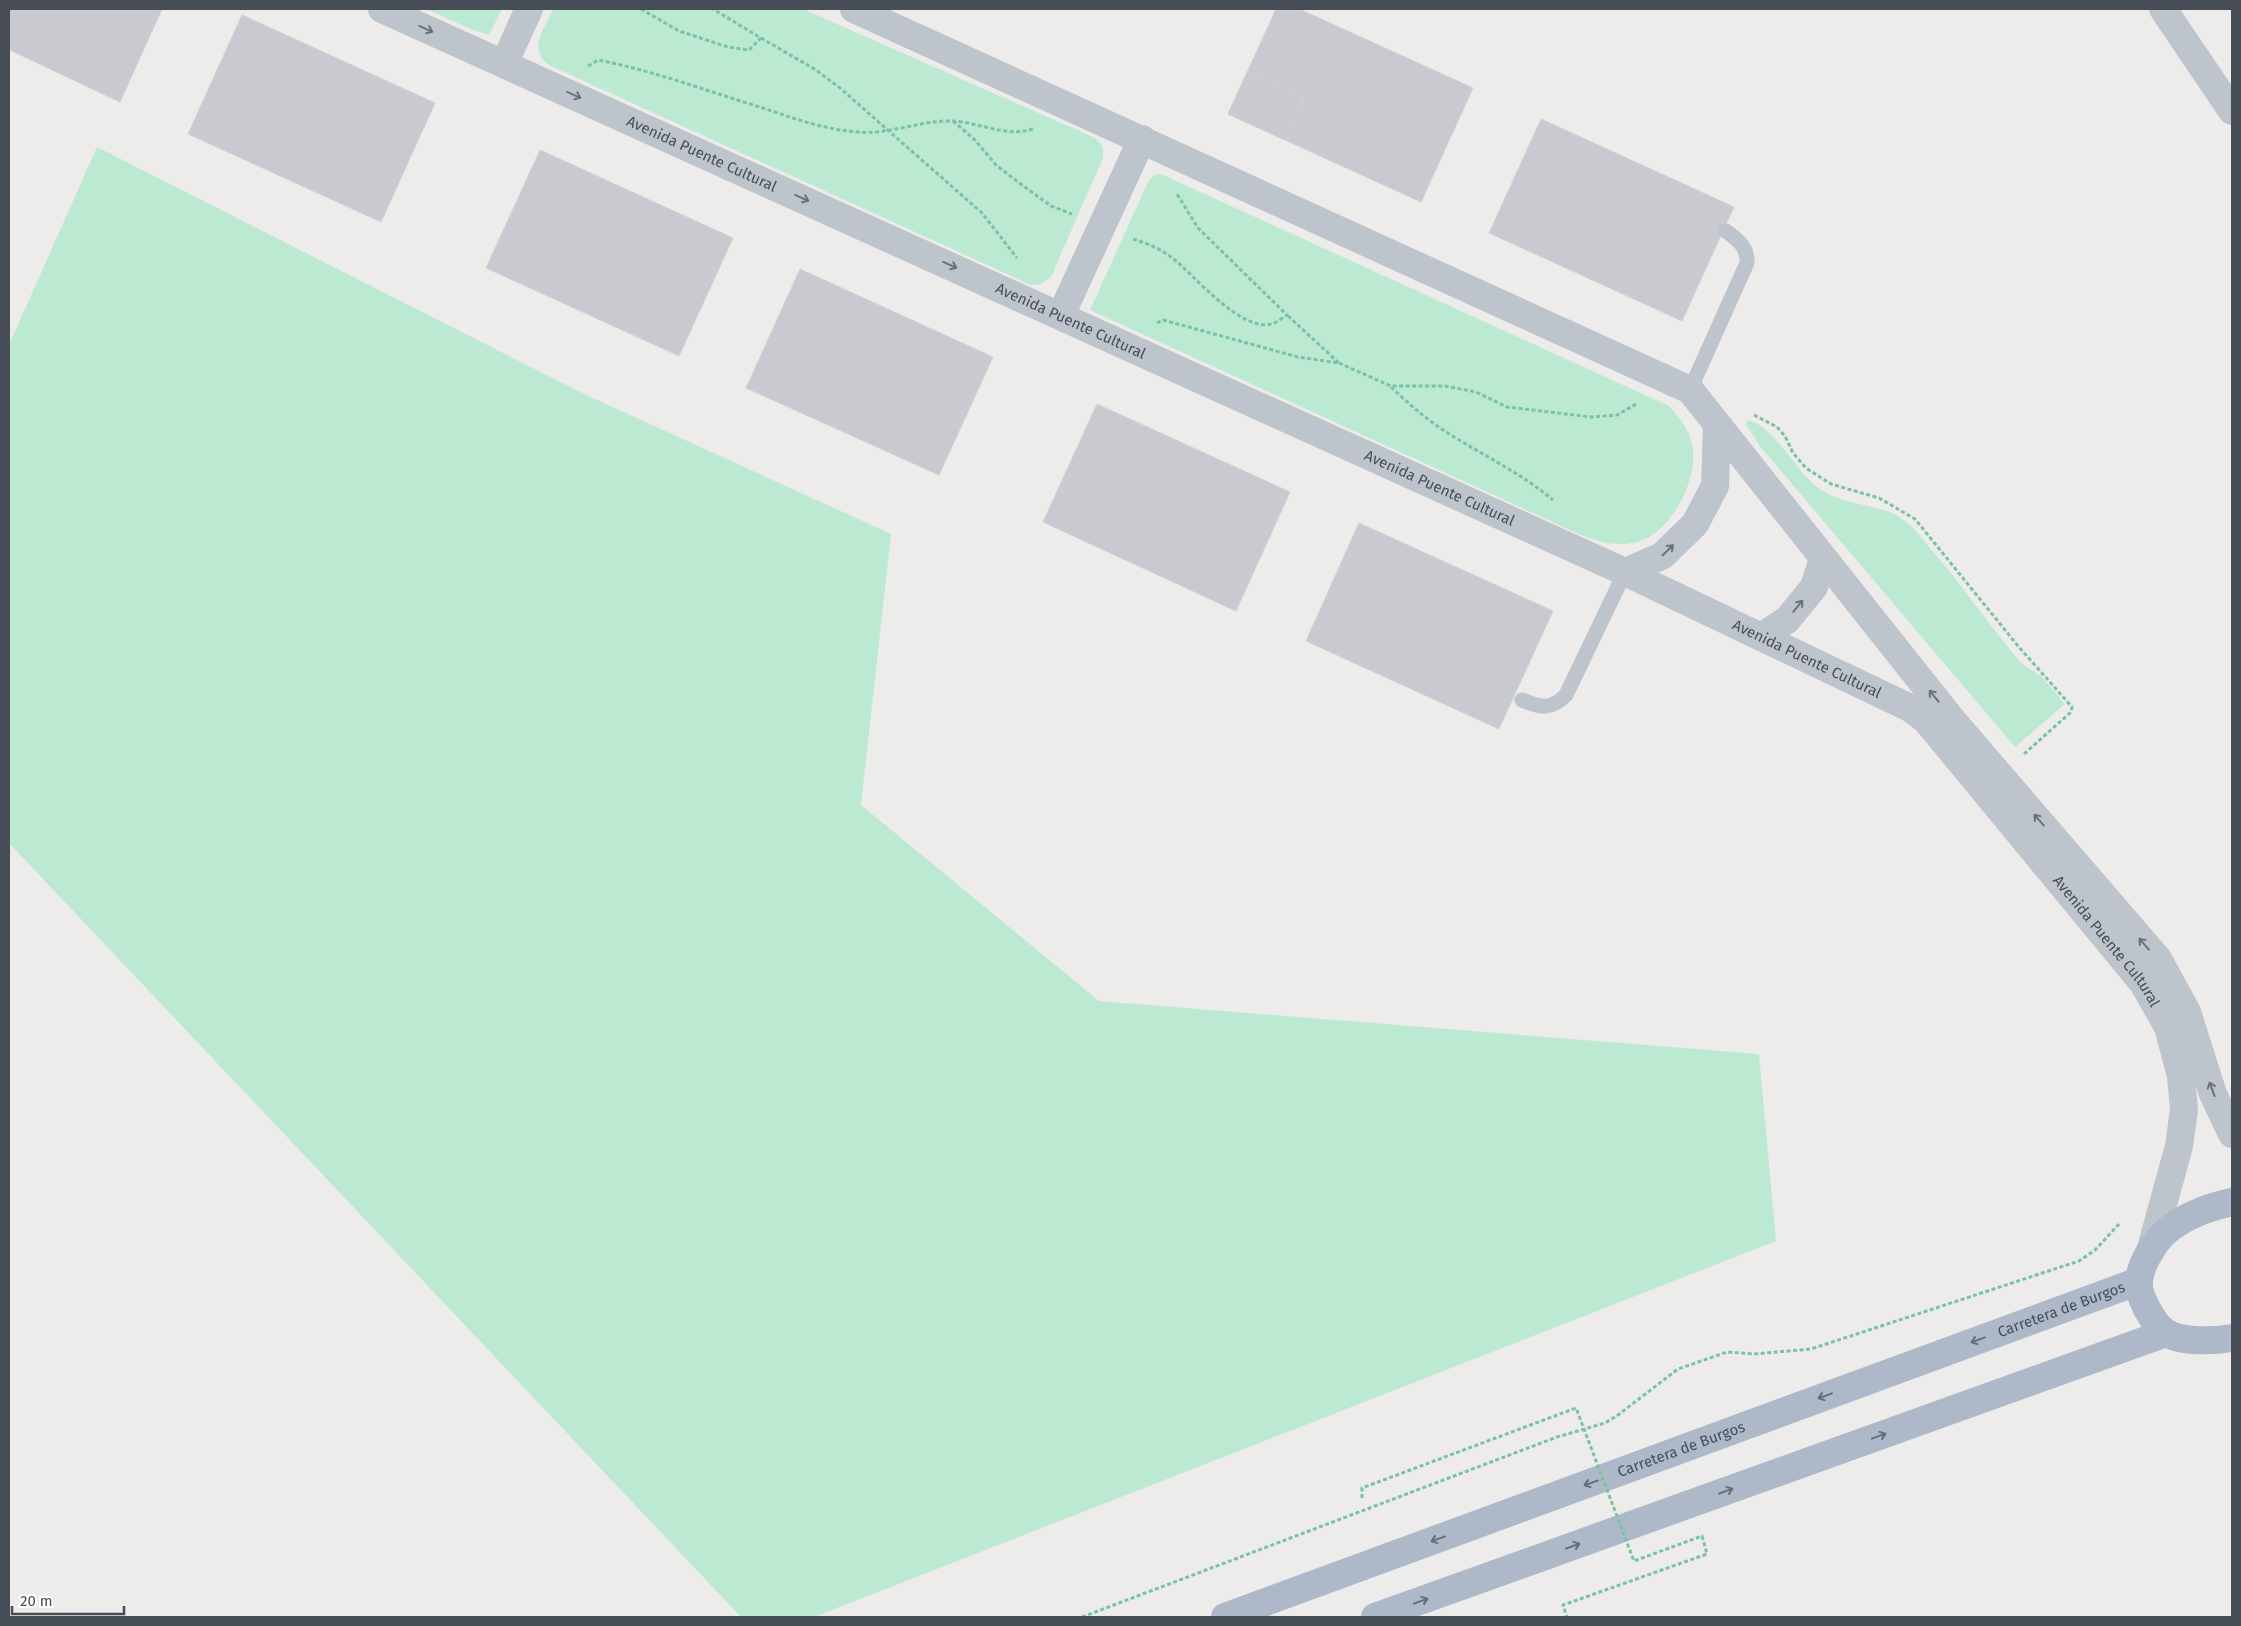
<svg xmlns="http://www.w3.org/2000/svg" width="2241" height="1626" viewBox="0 0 2241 1626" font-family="'Fira Sans',sans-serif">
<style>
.green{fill:#bce9d2}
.building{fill:#c9cad0;stroke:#d0d1d6}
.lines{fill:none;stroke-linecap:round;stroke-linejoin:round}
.path{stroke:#78c3a6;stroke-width:3;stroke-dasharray:4 2.5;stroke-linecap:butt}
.lane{stroke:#bec4cc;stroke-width:15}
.street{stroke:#bec4cc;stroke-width:28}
.primary{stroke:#adb8c8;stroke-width:28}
.path-bridge{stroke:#78c3a6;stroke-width:3;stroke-dasharray:4 2.5;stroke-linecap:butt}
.oneway{stroke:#6a7179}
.oneway2{stroke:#656d78}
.labels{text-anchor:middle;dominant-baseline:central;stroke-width:4;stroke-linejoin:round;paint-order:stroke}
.street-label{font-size:15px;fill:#464d56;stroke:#fff}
</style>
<rect width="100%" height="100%" fill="#eeebeb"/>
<!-- green -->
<g class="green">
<polygon points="426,9 502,9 489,35 473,30"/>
<path d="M 553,9 L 803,9 L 1093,137 C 1102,143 1104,147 1103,158 L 1051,277 L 1039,285 L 1031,285 L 551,66 C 526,50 544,30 553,9 Z"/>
<polygon points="97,147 582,393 891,534 861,805 1099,1001 1759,1054 1776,1241 814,1617 741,1617 9,843 9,345"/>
<path d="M 1161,174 L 1669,406 C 1679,417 1689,429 1692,444 C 1700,477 1672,531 1640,541 C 1615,549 1592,540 1570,530 L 1090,310 L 1148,182 L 1154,175 Z"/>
<path d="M 1747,420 C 1774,425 1794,469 1817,487 C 1844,508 1882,502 1905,521 C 1915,528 1923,540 1931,549 C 1959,582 1984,617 2011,651 L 2022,664 L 2041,676 L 2065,704 L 2015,747 L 1759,445 L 1746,424 Z"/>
</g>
<!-- building -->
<g class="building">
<polygon points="9,9 162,9 120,102 12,51 9,48"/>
<polygon points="1276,9 1299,9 1473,88 1421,202 1228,114"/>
<polygon points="242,15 435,103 381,222 188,134"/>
<polygon points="1248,71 1304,98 1285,140 1228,114"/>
<polygon points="1541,119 1734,207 1682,321 1489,233"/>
<polygon points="540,150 733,238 679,356 486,268"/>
<polygon points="800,269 993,357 939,475 746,388"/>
<polygon points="1097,404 1290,492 1236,611 1043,522"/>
<polygon points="1359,523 1553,611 1499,729 1306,641"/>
</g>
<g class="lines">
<!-- path -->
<g class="path">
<polyline points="641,9 679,31 728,47 749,50 761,38 713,9"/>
<polyline points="761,38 816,70 840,88 982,213 1017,258"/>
<path d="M 588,66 L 598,60 C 655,71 710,92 766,109 C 795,119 827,130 858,132 C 888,135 921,120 952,121 C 979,122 1009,139 1035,128"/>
<polyline points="953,121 975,140 996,165 1018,182 1051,206 1072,214"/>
<path d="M 1133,239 C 1146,243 1159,248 1171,257 C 1193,273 1243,336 1274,323 C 1279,321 1283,317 1287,315 L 1198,228 L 1177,194"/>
<polyline points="1157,323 1163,320 1298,357 1339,363 1287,315"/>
<polyline points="1339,363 1391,386 1445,386 1476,392 1507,407 1592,417 1617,415 1638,403"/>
<path d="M 1391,387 C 1409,404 1427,420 1448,433 C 1484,456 1521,473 1553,500"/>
<polyline points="1754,415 1777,427 1785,436 1793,453 1806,468 1820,477 1831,484 1879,498 1915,519 2018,646 2072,707 2071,712 2024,754"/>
<polyline points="1082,1617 1557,1437 1605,1423 1618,1415 1678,1369 1727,1352 1754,1354 1811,1349 2079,1261 2095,1250 2119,1224"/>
</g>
<!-- lane -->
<g class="lane">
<path d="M 1690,390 L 1747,263 C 1748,247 1738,240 1726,231"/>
<path d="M 1522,700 C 1541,708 1551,710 1566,695 L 1625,572"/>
</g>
<!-- street -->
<g class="street">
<path id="s1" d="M 382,9 L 1625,572 L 1910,708 L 1926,720 L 2143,983 L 2168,1027 L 2181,1076 L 2184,1110 L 2179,1146 L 2150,1252"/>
<polyline points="854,9 1690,390 1953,721 2158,959 2187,1012 2213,1094 2232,1134"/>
<polyline points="2163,9 2232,111"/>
<polyline points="504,64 529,9"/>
<polyline points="1061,315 1142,139"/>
<polyline points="1625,572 1662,556 1695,524 1715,486 1717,426"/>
<polyline points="1761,637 1787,620 1814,587 1823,559"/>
</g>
<!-- primary -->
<g class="primary">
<path d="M 2232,1202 C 2210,1207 2192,1213 2173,1226 C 2157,1237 2142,1260 2139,1280 C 2137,1294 2153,1324 2165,1332 C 2181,1343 2214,1341 2232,1338"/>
<path id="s2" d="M 1225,1617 L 2139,1281"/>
<polyline points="1375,1617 2166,1333"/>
</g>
<!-- path-bridge -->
<polyline class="path-bridge" points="1362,1498 1362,1488 1576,1408 1634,1561 1702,1536 1707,1554 1563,1605 1567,1617"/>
</g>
<!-- one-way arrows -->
<defs><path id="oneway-shaft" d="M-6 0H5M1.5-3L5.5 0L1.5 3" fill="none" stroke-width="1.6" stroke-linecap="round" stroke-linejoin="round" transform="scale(1.25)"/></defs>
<g class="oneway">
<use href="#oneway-shaft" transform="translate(426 29) rotate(24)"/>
<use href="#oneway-shaft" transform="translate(574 95) rotate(24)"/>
<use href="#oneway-shaft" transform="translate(802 198) rotate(24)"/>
<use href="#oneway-shaft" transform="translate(950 265) rotate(24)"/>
<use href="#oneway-shaft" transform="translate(1668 550) rotate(-44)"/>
<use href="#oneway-shaft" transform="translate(1798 606) rotate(-51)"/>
<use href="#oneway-shaft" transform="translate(1934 696) rotate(-129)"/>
<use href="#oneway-shaft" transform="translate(2039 820) rotate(-131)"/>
<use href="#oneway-shaft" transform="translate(2144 944) rotate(-131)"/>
<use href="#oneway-shaft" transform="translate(2212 1089) rotate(-110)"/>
</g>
<g class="oneway2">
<use href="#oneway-shaft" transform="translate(1978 1340) rotate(160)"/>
<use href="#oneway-shaft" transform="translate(1825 1396) rotate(160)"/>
<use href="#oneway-shaft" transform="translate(1879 1436) rotate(-20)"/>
<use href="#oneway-shaft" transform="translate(1591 1483) rotate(160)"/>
<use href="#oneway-shaft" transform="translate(1726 1491) rotate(-20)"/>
<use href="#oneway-shaft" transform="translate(1438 1539) rotate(160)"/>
<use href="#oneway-shaft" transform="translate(1573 1546) rotate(-20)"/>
<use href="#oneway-shaft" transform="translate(1421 1601) rotate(-20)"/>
</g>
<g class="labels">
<!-- street labels -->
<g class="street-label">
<text stroke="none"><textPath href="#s1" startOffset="351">Avenida Puente Cultural</textPath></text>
<text stroke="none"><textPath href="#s1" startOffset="756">Avenida Puente Cultural</textPath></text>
<text stroke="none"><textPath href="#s1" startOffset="1161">Avenida Puente Cultural</textPath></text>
<text stroke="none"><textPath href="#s1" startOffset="1566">Avenida Puente Cultural</textPath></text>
<text stroke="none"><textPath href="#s1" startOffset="1986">Avenida Puente Cultural</textPath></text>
<text stroke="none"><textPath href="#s2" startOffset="891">Carretera de Burgos</textPath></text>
<text stroke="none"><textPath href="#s2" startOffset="486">Carretera de Burgos</textPath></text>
</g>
</g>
<!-- border -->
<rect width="2241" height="1626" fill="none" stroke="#464d56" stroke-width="20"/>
<!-- scale -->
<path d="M12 1606v8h112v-8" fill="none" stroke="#464d56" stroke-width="2.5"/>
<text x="20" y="1606" font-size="15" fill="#464d56" stroke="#ffffff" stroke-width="4" paint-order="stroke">20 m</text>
</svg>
